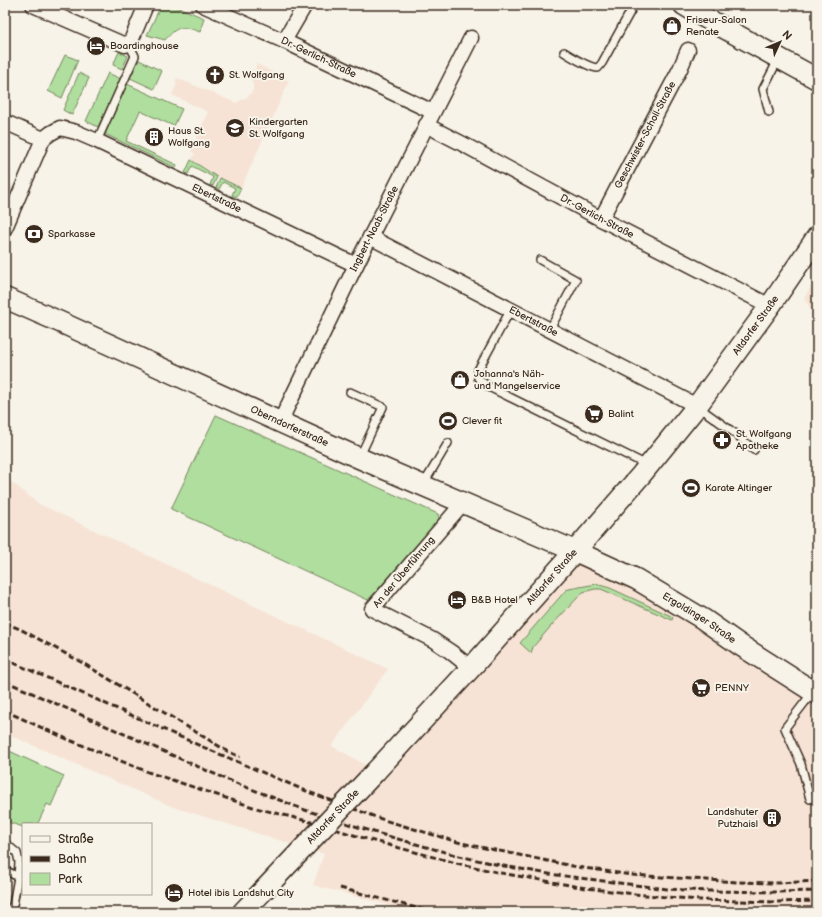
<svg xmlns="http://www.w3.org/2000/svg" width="822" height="917" viewBox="0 0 822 917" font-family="'Balsamiq Sans',sans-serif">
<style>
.built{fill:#f6e3d5}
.green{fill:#afde9e;stroke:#75845e}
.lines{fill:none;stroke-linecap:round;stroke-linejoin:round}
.lane-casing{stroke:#3b2a1e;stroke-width:10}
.street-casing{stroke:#3b2a1e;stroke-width:17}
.secondary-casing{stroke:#3b2a1e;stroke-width:23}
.lane{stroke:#f7f3e8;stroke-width:7}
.street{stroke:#f7f3e8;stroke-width:14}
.secondary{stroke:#f7f3e8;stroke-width:20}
.rail{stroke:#3b2a1e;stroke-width:3;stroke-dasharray:6 3;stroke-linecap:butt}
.secondary-bridge-casing{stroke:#3b2a1e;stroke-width:23;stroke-linecap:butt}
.secondary-bridge{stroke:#f7f3e8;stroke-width:20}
.labels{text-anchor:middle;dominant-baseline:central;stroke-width:4;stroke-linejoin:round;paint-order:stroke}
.poi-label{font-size:10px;fill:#3b2a1e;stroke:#f7f3e8;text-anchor:start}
.street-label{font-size:10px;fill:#3b2a1e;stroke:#f7f3e8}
</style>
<rect width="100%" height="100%" fill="#f7f3e8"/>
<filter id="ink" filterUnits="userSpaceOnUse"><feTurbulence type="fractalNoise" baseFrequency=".025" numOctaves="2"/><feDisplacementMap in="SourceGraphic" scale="8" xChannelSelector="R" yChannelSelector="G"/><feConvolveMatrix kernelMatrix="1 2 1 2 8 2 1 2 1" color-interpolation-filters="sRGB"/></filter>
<g filter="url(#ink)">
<!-- built -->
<g class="built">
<polygon points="257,64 289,81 241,188 220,178 191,160 195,154 191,151 208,112 172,95 177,84 175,83 177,78 236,103 249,96 253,90 253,84 251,79"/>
<polygon points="817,277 817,320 804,298"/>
<polygon points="5,477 39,504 388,669 332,746 376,771 573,553 817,694 817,912 414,912 313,885 324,854 173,807 5,733"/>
</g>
<!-- green -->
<g class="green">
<path d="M 161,5 L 173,5 L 204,18 L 200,32 C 182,25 177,26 165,40 L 147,35 Z"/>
<polygon points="119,52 128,56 122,69 113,65"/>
<polygon points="65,55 78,60 62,98 48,91"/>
<polygon points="139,60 162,71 154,89 130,78"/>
<polygon points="79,73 89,78 72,115 63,110"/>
<polygon points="108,73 121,79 98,127 86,121"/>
<polygon points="127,84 182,109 174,126 140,111 126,141 177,165 176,168 105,134"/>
<polygon points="191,160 217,177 213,186 210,185 213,177 192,166 188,174 185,173"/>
<polygon points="220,178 241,188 237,197 232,195 235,188 223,182 219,189 216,188"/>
<polygon points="216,415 438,514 440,522 368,600 171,509"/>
<polygon points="596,584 610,588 671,616 673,618 672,620 601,589 595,589 583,592 552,625 533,647 531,653 520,643 566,590 569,589"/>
<polygon points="5,749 64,776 51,806 47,804 38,823 39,824 23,824 23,827 5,821"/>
</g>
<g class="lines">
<defs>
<g id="lane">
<path d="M 564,52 C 572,57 590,68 598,68 L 602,63 L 634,5"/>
<polyline points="769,112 763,89 778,60"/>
<polyline points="97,141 135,56 129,44"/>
<polyline points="540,260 576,280 550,329"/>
<polyline points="511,309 478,370 478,378 482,382 491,388 647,465"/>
<polyline points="350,392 383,407 360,456"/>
<polyline points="697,406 736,434 754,450"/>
<polyline points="423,485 448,443"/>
<polyline points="810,799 801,764 785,728 812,693"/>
<polyline points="5,843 17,853 19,862 18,877 13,905 8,912"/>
<polyline points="5,870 18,877"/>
</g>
<g id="street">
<polyline points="33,5 125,45 129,44 131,41 146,5"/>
<path id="s1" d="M 203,5 L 284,41 L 433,112"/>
<polyline points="284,41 305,5"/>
<polyline points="5,122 43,139"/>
<path id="s2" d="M 426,125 L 461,143 L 601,219 L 770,306"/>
<path id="s3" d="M 601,219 L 680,69 L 688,50"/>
<path id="s4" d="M 5,228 L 43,139 L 51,133 L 60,128 L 76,132 L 97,141 L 356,265"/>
<path id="s5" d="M 370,237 L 697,406"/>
<path id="s6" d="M 280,422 L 356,265 L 471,38"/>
<polyline points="463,503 372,609 433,640 451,652 471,668"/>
</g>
<g id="secondary">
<polyline points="684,5 702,16 817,79"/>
<path id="s7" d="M 5,298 L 60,322 L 359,458 L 575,551 L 636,579 L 703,619 L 740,645 L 817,694"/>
<path id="s8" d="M 376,771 L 471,668 L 575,551 L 641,475 L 697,406 L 770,306 L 817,237"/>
<polyline points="243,912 261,893"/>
</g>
</defs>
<!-- lane casing -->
<use href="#lane" class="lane-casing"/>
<!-- street casing -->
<use href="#street" class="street-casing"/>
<!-- secondary casing -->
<use href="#secondary" class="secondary-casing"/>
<!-- lane -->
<use href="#lane" class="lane"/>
<!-- street -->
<use href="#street" class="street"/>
<!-- secondary -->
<use href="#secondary" class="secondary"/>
<!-- rail -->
<g class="rail">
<polyline points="5,623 20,629 81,662 227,751 240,757"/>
<polyline points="5,659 203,747 311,793 384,820 461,843 577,867 632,875 737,882 777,883 817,881"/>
<polyline points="5,681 228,780 305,810 380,834 459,856 504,866 549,874 667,889 708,891 778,892 817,891"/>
<polyline points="5,711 67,739 148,772 256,808 315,823 370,840 456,863 501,873 586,888 635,894 699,900 777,902 817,901"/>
<polyline points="340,888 432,912"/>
</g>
<defs>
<g id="secondary-bridge">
<path id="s9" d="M 261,893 L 376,771"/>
</g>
</defs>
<!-- secondary-bridge casing -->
<use href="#secondary-bridge" class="secondary-bridge-casing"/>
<!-- secondary-bridge -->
<use href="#secondary-bridge" class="secondary-bridge"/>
</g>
</g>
<!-- icons -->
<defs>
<symbol id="shop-disc" viewBox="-11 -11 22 22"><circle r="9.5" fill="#3b2a1e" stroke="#f7f3e8"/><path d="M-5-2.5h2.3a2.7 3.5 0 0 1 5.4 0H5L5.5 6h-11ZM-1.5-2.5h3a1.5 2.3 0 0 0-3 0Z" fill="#fff"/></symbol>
<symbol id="hotel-disc" viewBox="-11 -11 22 22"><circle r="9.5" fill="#3b2a1e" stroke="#f7f3e8"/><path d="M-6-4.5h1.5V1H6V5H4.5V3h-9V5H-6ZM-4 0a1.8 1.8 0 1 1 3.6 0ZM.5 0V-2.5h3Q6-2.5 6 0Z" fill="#fff"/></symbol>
<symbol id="church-disc" viewBox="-11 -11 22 22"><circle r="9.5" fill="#3b2a1e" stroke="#f7f3e8"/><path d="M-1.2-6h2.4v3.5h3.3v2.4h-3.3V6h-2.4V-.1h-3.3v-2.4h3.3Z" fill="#fff"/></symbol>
<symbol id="school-disc" viewBox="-11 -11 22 22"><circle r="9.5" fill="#3b2a1e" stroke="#f7f3e8"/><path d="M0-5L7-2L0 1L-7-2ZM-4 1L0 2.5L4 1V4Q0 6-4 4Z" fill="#fff"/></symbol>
<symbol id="building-disc" viewBox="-11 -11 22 22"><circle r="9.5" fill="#3b2a1e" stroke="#f7f3e8"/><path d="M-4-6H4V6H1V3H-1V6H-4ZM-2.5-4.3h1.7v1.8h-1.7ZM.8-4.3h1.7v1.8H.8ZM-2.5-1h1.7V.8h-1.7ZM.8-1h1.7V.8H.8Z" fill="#fff"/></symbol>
<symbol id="bank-disc" viewBox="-11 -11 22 22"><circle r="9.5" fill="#3b2a1e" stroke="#f7f3e8"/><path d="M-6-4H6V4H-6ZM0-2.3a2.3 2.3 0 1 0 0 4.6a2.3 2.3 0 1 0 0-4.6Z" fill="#fff"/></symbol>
<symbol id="supermarket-disc" viewBox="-11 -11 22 22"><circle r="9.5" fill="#3b2a1e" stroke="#f7f3e8"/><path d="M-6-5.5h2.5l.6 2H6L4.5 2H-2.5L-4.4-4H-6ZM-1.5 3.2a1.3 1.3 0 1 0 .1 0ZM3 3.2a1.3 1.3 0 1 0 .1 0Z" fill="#fff"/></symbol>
<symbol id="stadium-disc" viewBox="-11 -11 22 22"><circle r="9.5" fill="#3b2a1e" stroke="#f7f3e8"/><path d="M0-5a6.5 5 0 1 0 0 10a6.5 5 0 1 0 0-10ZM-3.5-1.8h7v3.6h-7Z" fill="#fff"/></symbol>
<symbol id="pharmacy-disc" viewBox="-11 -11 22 22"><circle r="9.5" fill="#3b2a1e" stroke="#f7f3e8"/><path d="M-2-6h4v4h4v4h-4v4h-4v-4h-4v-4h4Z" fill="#fff"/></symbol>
</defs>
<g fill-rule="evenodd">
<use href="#shop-disc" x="661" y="15" width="22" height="22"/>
<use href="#hotel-disc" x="85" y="35" width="22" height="22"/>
<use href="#church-disc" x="204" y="64" width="22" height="22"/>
<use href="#school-disc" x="224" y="117" width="22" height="22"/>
<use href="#building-disc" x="143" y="126" width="22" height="22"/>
<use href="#bank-disc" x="23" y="223" width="22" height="22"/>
<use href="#shop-disc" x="449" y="369" width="22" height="22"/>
<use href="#supermarket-disc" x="583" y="403" width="22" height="22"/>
<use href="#stadium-disc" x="437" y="410" width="22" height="22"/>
<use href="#pharmacy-disc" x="711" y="429" width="22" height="22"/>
<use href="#stadium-disc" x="680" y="477" width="22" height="22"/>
<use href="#hotel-disc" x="446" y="589" width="22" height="22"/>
<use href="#supermarket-disc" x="690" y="677" width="22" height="22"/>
<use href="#building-disc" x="761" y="807" width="22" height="22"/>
<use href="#hotel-disc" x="163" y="882" width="22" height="22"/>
</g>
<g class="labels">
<!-- poi labels -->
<g class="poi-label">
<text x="686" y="20">Friseur-Salon<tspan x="686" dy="12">Renate</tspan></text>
<text x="110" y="46">Boardinghouse</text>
<text x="229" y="75">St. Wolfgang</text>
<text x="249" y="122">Kindergarten<tspan x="249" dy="12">St. Wolfgang</tspan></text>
<text x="168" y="131">Haus St.<tspan x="168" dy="12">Wolfgang</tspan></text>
<text x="48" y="234">Sparkasse</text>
<text x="474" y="374">Johanna's Näh-<tspan x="474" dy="12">und Mangelservice</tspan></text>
<text x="608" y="414">Balint</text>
<text x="462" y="421">Clever fit</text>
<text x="736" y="434">St. Wolfgang<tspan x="736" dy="12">Apotheke</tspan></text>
<text x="705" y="488">Karate Altinger</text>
<text x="471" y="600">B&amp;B Hotel</text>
<text x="715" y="688">PENNY</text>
<text x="758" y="812" text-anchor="end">Landshuter<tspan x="758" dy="12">Putzhaisl</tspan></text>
<text x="188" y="893">Hotel ibis Landshut City</text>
</g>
<!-- street labels -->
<g class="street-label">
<text stroke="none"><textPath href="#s1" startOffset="127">Dr.-Gerlich-Straße</textPath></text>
<text stroke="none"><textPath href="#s3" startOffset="95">Geschwister-Scholl-Straße</textPath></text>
<text stroke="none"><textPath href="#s4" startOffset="289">Ebertstraße</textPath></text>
<text stroke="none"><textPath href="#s2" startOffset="194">Dr.-Gerlich-Straße</textPath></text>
<text stroke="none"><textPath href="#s6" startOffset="215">Ingbert-Naab-Straße</textPath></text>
<text stroke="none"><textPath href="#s5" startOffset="184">Ebertstraße</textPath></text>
<text stroke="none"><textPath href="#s8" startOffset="586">Altdorfer Straße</textPath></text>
<text stroke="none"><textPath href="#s7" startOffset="312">Oberndorferstraße</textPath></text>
<text transform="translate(404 572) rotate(-50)">An der Überführung</text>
<text stroke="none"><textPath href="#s8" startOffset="262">Altdorfer Straße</textPath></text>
<text stroke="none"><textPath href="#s7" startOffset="765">Ergoldinger Straße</textPath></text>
<text stroke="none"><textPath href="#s9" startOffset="105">Altdorfer Straße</textPath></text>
</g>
</g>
<!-- margin -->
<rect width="822" height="917" fill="none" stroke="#f7f3e8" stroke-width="20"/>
<rect x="10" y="10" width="802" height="897" fill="none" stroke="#3b2a1e" stroke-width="1.5" filter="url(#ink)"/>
<!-- legend -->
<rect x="22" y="823" width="130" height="72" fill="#f7f3e8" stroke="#aca397"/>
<rect x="30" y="836" width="20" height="6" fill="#f7f3e8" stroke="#aca397"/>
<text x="58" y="843" font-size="12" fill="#3b2a1e">Straße</text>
<rect x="30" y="856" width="20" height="6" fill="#3b2a1e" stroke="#aca397"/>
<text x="58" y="863" font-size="12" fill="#3b2a1e">Bahn</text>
<rect x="30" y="873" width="20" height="12" fill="#afde9e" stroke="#aca397"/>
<text x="58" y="883" font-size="12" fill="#3b2a1e">Park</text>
<!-- north arrow -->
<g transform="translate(780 42) rotate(46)" stroke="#f7f3e8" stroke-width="3" paint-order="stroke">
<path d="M0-3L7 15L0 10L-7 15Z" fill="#3b2a1e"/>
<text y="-6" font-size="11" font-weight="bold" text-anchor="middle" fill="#3b2a1e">N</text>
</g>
</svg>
